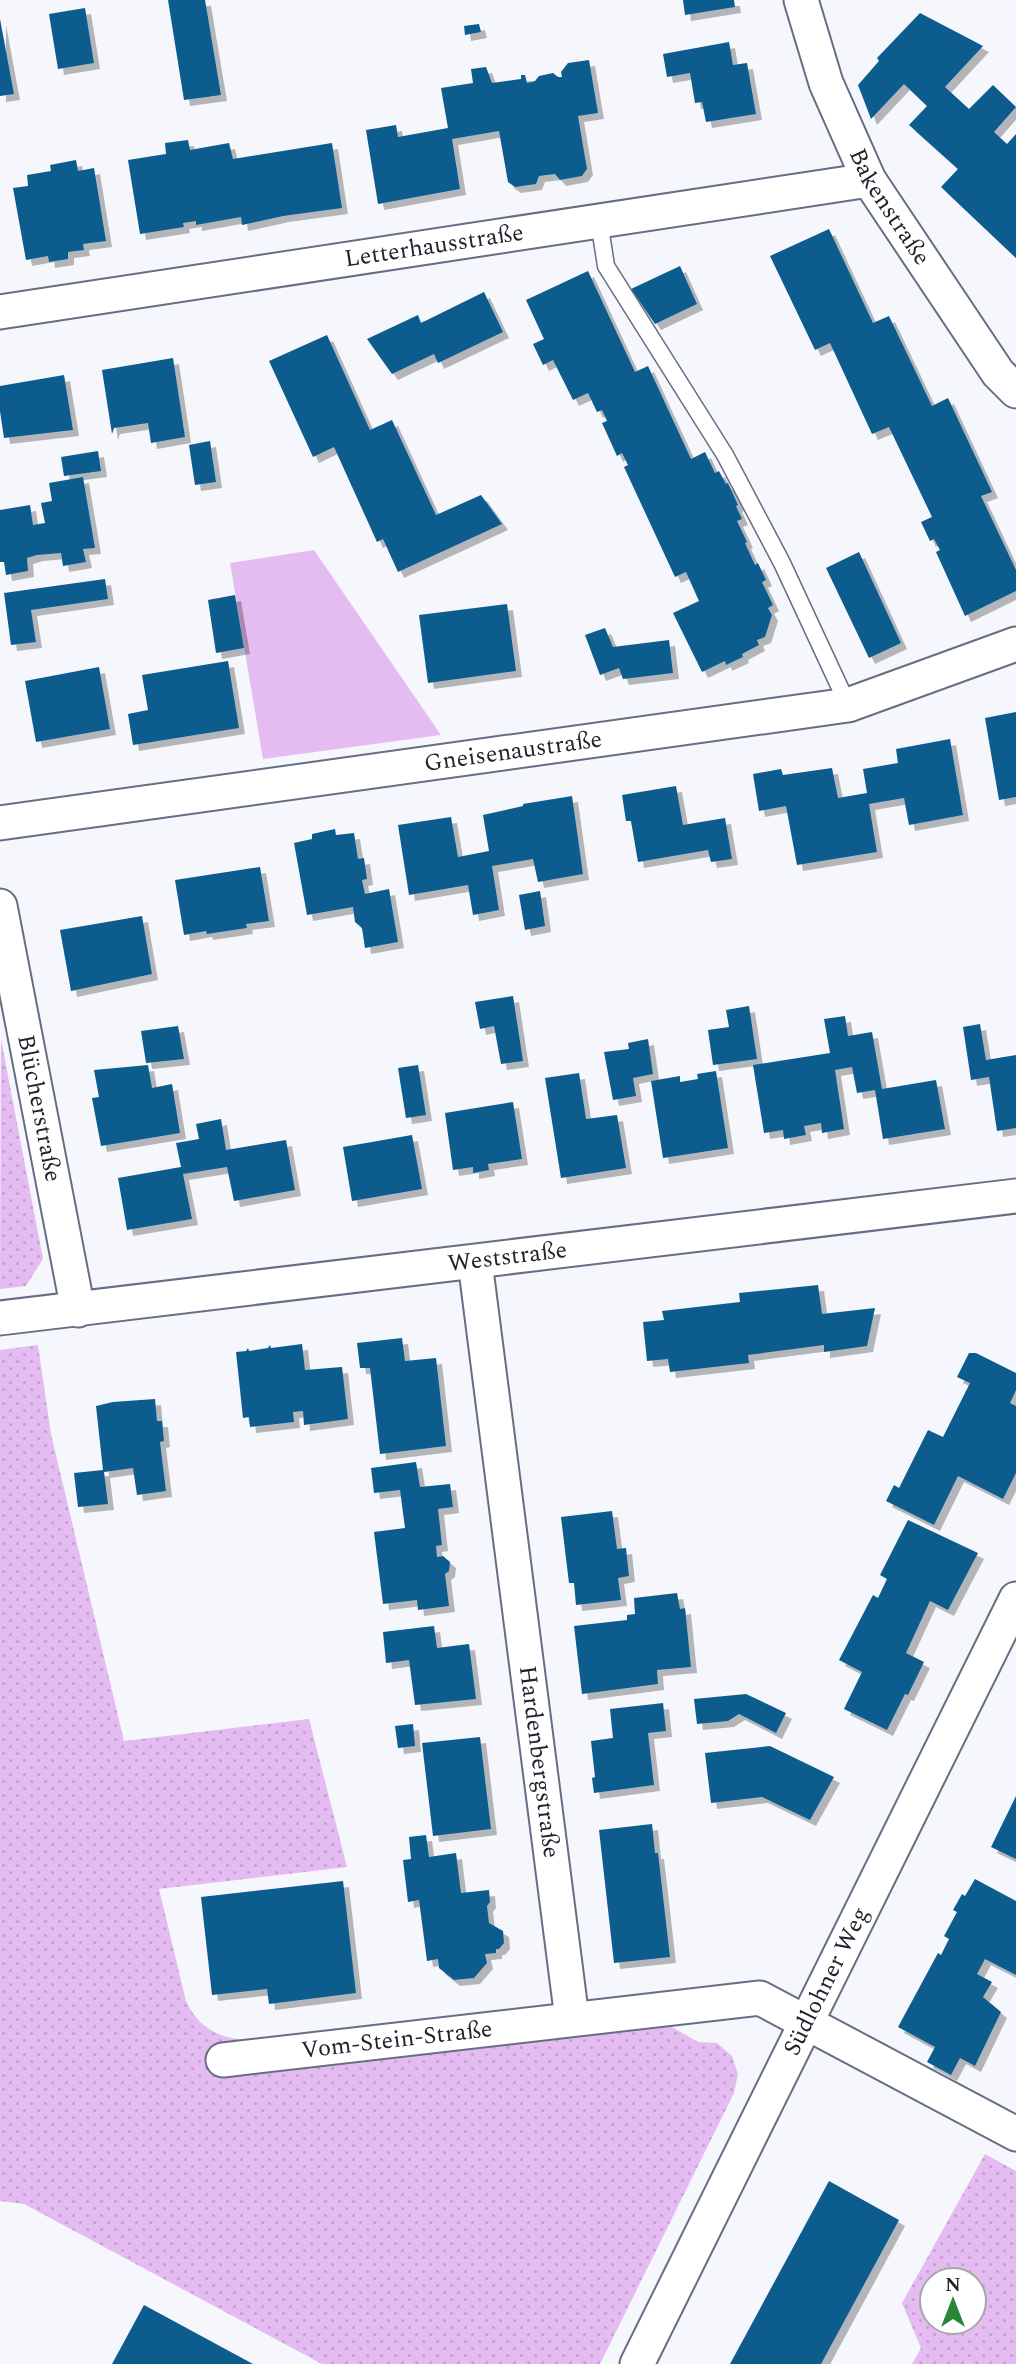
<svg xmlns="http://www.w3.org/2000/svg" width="1016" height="2364" viewBox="0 0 1016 2364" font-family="Spectral,serif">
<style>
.grass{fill:url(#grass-dots);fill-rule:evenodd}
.park{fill:#e5bcf1}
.building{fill:#0c5b8e;filter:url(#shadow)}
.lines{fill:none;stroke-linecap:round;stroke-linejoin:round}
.service-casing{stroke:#666e84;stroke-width:19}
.minor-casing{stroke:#666e84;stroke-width:37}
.service{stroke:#fff;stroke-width:16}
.minor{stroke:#fff;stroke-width:33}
.labels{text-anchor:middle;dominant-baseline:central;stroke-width:7;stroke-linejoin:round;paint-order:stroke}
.street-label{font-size:24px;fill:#21242d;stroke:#fff}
</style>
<defs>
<pattern id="grass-dots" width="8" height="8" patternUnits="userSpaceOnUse" patternTransform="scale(1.75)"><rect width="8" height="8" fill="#e5bcf1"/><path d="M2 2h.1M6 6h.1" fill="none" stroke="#c4a1cf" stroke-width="1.8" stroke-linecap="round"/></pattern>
<filter id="shadow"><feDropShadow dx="6" dy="6" stdDeviation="0" flood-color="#0004"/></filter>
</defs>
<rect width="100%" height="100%" fill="#f5f7fc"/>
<!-- grass -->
<g class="grass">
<polygon points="1,1039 43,1259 26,1286 0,1289"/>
<path d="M 38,1345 L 51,1434 L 124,1741 L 309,1719 L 347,1867 L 159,1889 L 186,2001 C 199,2029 220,2039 250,2040 L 216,2044 L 221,2074 L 607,2030 L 672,2027 L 698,2042 L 717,2043 L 732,2056 L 738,2074 L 734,2093 L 600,2364 L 322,2364 L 24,2204 L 0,2201 L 0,1350 Z"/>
<path d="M 985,2154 L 1016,2171 L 1016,2364 L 912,2364 L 921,2348 L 902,2303 ZM 932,2280 L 974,2280 L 974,2322 L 932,2322 Z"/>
</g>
<!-- park -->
<polygon class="park" points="314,550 441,735 263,759 230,563"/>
<!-- building -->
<g class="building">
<polygon points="168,0 205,0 221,95 184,100"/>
<polygon points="683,0 734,0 735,7 685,15"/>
<polygon points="85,8 94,63 58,69 49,14"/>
<polygon points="920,13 983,46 945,87 969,109 993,85 1016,107 994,132 1007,144 1016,134 1016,258 941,187 958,169 909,125 927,106 904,84 871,119 858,85 879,61 877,58"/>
<polygon points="0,19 14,94 0,96"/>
<polygon points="479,24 481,32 465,35 464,26"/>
<polygon points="729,42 733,65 747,63 756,114 706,122 702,102 695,103 690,73 667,77 663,54"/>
<polygon points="589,60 598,113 578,116 587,169 582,176 560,180 555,174 539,176 536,184 515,187 508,182 499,131 452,139 460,189 378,204 366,130 396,125 398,137 448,128 441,88 473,83 471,69 486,67 492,83 521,79 521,75 525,75 527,83 535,81 539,76 553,73 558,77 562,77 561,72 568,63"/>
<polygon points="188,140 190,150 229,143 233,159 332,143 342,208 283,216 242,225 241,217 196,225 196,221 183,223 184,227 140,234 128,160 166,154 165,143"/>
<polygon points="76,160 78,171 94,168 106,241 83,244 84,250 68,252 68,259 49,262 48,256 26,260 13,188 28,186 27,175 51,171 50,165"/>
<polygon points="829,229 873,323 889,316 932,406 948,398 992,492 981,496 1016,570 1016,591 965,616 936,552 940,550 934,539 930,541 921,522 932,517 889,427 872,434 830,343 815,350 770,256"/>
<polygon points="680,266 697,304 655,324 631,289"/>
<polygon points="588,271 635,372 648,366 691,459 705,452 715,473 719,471 726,484 728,483 738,505 736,506 742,519 737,521 747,542 745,543 755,565 758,563 766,580 762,582 773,605 768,608 772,615 765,637 757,640 759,645 742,654 743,657 726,665 725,661 702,672 673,613 699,601 686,572 675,577 624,467 628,465 622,453 617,456 602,423 607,421 602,410 597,412 588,393 573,400 553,360 543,365 533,344 544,339 526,300"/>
<polygon points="484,292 503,332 438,363 434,354 392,374 367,339 418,315 421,323"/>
<polygon points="327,335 370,430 392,420 436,515 481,495 502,524 398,572 383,539 377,542 334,447 313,457 269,361"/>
<polygon points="173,358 185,437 151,443 148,423 114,428 112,434 102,370"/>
<polygon points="64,375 73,430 4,438 0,411 0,386"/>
<polygon points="210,441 216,482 195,485 189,445"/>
<polygon points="98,451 101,471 64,476 61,457"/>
<polygon points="83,477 95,548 83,549 86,562 63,566 61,553 37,555 27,558 28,571 6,575 4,562 0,562 0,510 30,505 33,525 45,523 41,503 52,501 49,483"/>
<polygon points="859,552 901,643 869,658 826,568"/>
<polygon points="105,579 108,599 31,610 36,642 11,645 4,593"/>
<polygon points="235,595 244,648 216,653 208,600"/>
<polygon points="507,604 516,671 428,683 419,615"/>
<polygon points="605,628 613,647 669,640 673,673 623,679 619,668 600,675 585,635"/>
<polygon points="228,661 239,728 133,745 128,714 148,710 142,675"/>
<polygon points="99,667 110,729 36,742 25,681"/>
<polygon points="1016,712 1016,797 999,800 985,718"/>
<polygon points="950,739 963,815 909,825 904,798 869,804 877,852 797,865 786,806 759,811 753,774 781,769 783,775 832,768 838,798 867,793 863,769 898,763 896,749"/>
<polygon points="676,786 683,825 725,818 732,859 711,862 708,850 638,862 631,821 626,821 622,795"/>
<polygon points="572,796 583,874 538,882 533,859 492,866 499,910 473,915 468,885 409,895 398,825 451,817 458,857 489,851 483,815 523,806 523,804"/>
<polygon points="335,829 336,835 354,833 358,859 364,858 367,879 362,880 365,894 389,889 398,942 365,948 362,928 355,922 353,907 307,915 294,843 312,839 312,834"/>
<polygon points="260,867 269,921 246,924 247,928 207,934 206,931 184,935 175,880"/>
<polygon points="540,891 545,926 525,930 519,895"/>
<polygon points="142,916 152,974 71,991 60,930"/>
<polygon points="513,996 523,1061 501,1064 494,1026 480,1029 475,1002"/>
<polygon points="749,1006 757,1059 713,1065 708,1030 729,1027 726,1010"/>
<polygon points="845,1016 848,1036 872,1032 882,1089 936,1080 945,1129 883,1139 875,1090 857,1093 852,1067 835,1070 844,1129 822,1133 821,1123 804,1126 806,1135 784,1139 783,1130 764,1133 753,1065 830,1053 824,1019"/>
<polygon points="980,1024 986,1060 1016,1055 1016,1128 997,1131 989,1077 971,1080 963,1027"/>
<polygon points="178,1026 184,1059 146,1063 141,1031"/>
<polygon points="648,1039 653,1074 633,1078 636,1096 613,1100 604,1052 629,1049 628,1043"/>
<polygon points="148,1065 152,1088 172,1084 180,1133 101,1146 92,1098 99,1097 94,1070"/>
<polygon points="418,1065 426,1115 406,1118 398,1068"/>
<polygon points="716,1071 728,1148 663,1158 651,1081 680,1076 680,1082 698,1079 697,1074"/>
<polygon points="579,1073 586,1119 617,1115 626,1168 561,1178 545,1078"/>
<polygon points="513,1102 522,1159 488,1164 489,1170 473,1173 473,1167 453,1170 445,1113"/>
<polygon points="221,1119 226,1150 286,1140 295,1190 234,1201 227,1167 183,1174 192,1219 127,1230 118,1178 181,1167 176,1143 199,1139 196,1124"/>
<polygon points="412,1135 422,1189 352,1201 343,1147"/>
<polygon points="818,1285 822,1314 875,1308 867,1346 824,1352 824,1345 748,1355 749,1363 670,1372 668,1359 647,1361 643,1322 664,1320 662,1311 740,1302 739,1293"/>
<polygon points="402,1338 405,1361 436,1358 446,1446 380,1454 370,1368 360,1368 357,1343"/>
<polygon points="302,1344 305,1370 342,1367 348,1419 304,1425 303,1411 293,1412 294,1422 250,1427 249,1417 243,1418 236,1352 246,1351 248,1348 249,1351 268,1348 270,1345 271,1348"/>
<polygon points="969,1353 976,1353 1016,1373 1016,1390 1010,1403 1016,1406 1016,1473 1003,1499 958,1476 934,1525 886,1501 894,1485 899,1488 928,1430 943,1437 970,1383 957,1377"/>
<polygon points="155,1399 157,1421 162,1421 164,1441 160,1442 166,1491 137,1495 133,1468 104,1472 108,1504 78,1507 74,1473 103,1470 96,1406 113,1402"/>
<polygon points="416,1462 420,1487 450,1484 453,1507 438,1509 442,1545 436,1546 437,1557 443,1556 450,1562 449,1571 445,1574 449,1606 418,1610 417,1600 383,1604 374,1532 405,1528 400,1490 374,1493 371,1468"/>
<polygon points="612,1511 617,1549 626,1548 629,1576 618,1578 621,1600 576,1605 574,1583 569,1583 561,1517"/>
<polygon points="908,1520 978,1553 948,1610 930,1601 906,1653 924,1662 908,1695 905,1694 887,1730 844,1709 862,1672 839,1660 873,1595 878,1598 887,1579 880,1575"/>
<polygon points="677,1593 680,1609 685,1608 691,1667 657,1670 658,1684 582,1694 574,1626 627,1620 627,1615 635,1614 634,1598"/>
<polygon points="434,1626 437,1648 469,1644 476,1699 415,1705 409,1660 386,1663 383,1632"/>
<polygon points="746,1694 786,1713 776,1733 739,1714 728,1721 697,1724 694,1699"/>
<polygon points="663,1703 666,1731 648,1733 654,1785 594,1793 592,1778 595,1777 591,1741 613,1738 610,1709"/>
<polygon points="413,1724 415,1746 398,1748 395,1726"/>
<polygon points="480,1737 491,1829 433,1836 422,1743"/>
<polygon points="770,1746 834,1777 810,1820 762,1797 711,1803 705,1753"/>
<polygon points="1016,1796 1016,1859 991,1847"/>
<polygon points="652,1824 655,1853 658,1853 670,1957 614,1963 599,1830"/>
<polygon points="426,1835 429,1857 456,1853 461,1893 489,1890 490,1902 487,1906 489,1923 503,1931 504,1943 499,1949 496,1949 496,1953 485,1954 487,1963 474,1978 454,1980 439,1968 438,1959 427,1961 419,1900 408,1902 403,1860 411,1859 409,1837"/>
<polygon points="975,1879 1016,1901 1016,1975 985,1959 977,1974 992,1982 983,1997 1001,2012 975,2066 960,2058 951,2075 927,2062 935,2047 898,2027 938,1953 941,1955 949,1939 944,1936 957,1912 953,1910 962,1894 965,1896"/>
<polygon points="343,1881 356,1993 269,2004 267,1989 212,1995 201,1897"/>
<polygon points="829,2181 899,2220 821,2364 730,2364"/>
<polygon points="144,2305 253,2364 112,2364"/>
</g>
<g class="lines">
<defs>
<polyline id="service" points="599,221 606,266 725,455 782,563 848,705"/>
<g id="minor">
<path id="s1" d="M 801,0 L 826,83 L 869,180 L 998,373 L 1016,391"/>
<path id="s2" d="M 0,312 L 869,180"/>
<path id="s3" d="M 0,823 L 848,705 L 1016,644"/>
<path id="s4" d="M 0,906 L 78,1310"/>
<path id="s5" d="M 475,1262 L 572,2019"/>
<path id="s6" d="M 0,1318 L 1016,1196"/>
<path id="s7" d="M 223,2060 L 760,1998 L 1016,2134"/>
<path id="s8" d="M 637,2364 L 1016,1599"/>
</g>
</defs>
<!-- service casing -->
<use href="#service" class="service-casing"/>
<!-- minor casing -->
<use href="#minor" class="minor-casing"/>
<!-- service -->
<use href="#service" class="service"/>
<!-- minor -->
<use href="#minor" class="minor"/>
</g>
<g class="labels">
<!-- street labels -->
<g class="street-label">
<text stroke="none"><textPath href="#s1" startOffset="226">Bakenstraße</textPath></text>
<text stroke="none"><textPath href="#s2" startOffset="439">Letterhausstraße</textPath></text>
<text stroke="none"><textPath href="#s3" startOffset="518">Gneisenaustraße</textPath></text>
<text stroke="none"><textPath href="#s4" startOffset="206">Blücherstraße</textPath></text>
<text stroke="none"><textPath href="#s6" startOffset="511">Weststraße</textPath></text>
<text stroke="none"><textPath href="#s5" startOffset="504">Hardenbergstraße</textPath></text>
<text stroke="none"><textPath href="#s8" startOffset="427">Südlohner Weg</textPath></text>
<text stroke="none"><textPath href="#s7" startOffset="175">Vom-Stein-Straße</textPath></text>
</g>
</g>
<!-- north arrow -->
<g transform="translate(953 2301)"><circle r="33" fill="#ffffff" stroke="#a6a7ab" stroke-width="2"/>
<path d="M0-5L12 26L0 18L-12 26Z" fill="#2b8536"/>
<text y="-10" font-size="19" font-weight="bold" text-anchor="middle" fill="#21242d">N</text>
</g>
</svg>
